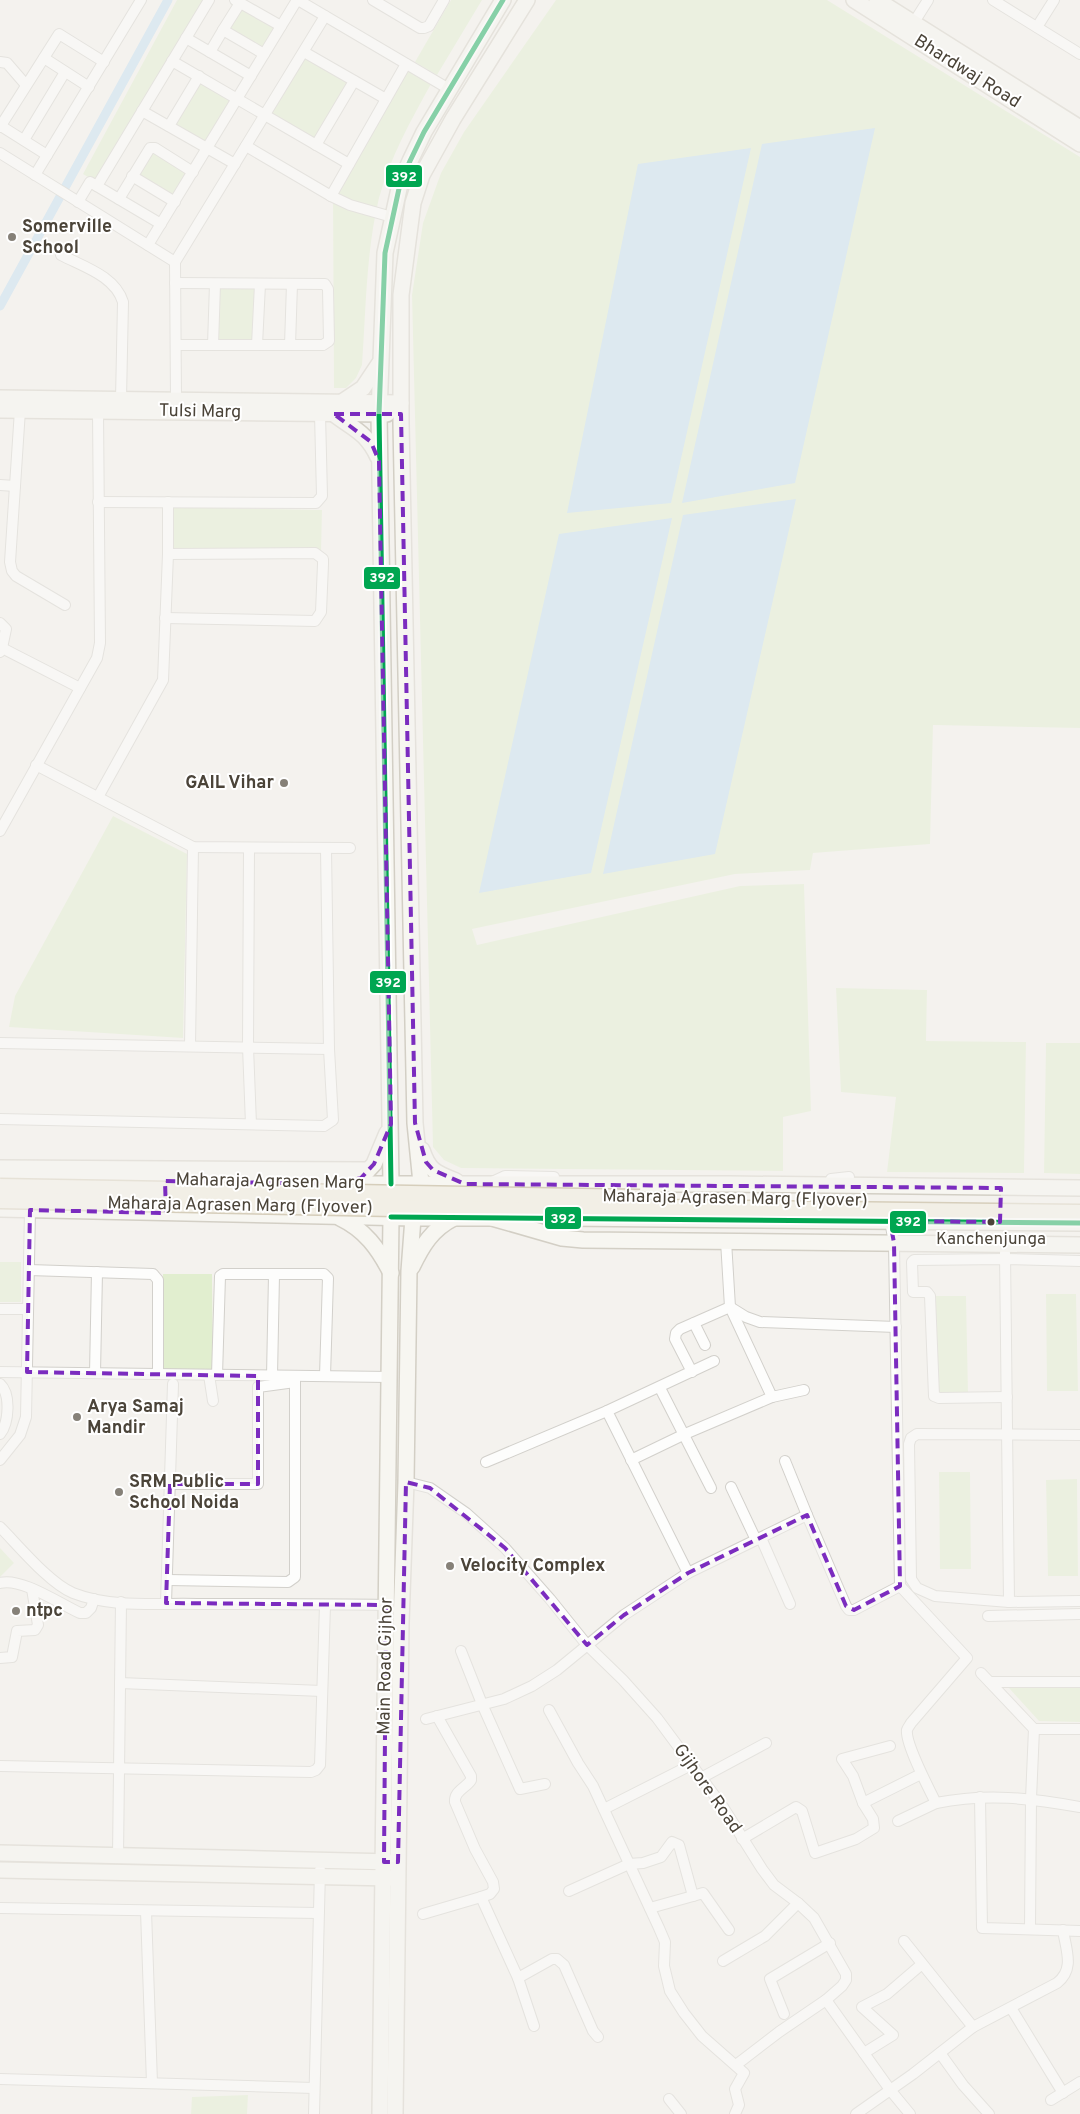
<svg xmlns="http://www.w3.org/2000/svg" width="1080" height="2114" viewBox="0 0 1080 2114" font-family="Overpass,sans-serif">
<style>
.green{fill:#e1eecf}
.water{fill:#c0ddf1}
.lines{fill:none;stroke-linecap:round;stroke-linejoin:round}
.canal{stroke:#c0ddf1;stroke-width:9}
.street-casing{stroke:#d2d0cb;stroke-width:12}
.secondary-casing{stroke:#d3cfc5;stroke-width:18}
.street{stroke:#fdfdfc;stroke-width:10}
.secondary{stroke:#f7f6f1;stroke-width:15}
.primary-bridge-casing{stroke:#d6cebb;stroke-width:19;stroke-linecap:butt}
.primary-bridge{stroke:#f2efe6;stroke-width:16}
.bus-1-casing{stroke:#fff;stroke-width:9}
.bus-1{stroke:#00a651;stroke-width:5}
.marked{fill:none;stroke:#7b2cbf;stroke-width:4;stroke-dasharray:10 6;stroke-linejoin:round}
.poi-dot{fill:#868178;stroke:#fff;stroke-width:2}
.bus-dot{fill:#4b4439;stroke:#fff;stroke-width:2}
.labels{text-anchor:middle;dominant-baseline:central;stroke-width:4;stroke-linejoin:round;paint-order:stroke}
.bus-label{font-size:17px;fill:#4b4439;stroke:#fff}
.street-label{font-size:18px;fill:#4b4439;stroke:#fff}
.poi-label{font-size:18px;font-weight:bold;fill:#4b4439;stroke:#fff;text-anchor:start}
.line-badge{stroke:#fff;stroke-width:2}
.badge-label{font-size:14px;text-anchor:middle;font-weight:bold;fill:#fff}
</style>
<rect width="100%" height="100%" fill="#f4f2ee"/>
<!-- green -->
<g class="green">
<polygon points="177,0 206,0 96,182 83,174"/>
<polygon points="451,0 482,0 437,75 415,62"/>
<polygon points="556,0 827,0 1080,157 1080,728 933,725 930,844 813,853 810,870 735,874 472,929 477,945 740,886 804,884 811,1111 783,1117 783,1171 461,1168 444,1160 433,1147 412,295 423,223 441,173 464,132"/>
<polygon points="240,4 279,27 264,52 225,29"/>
<polygon points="305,54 350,82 315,140 270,113"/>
<path d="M 408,69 L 431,84 C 411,120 390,158 379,198 C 366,252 366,310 362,365 L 356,378 L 346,388 L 334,388 L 333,198 Z"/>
<polygon points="200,78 235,99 207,146 172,125"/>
<polygon points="151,150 190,173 174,199 135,176"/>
<polygon points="218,286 255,287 254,340 217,339"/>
<polygon points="173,507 322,510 321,554 173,551"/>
<polygon points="113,816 187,854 183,1038 9,1027 15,996"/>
<polygon points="836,988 927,990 926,1041 1026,1042 1024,1173 887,1172 896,1097 841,1092"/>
<polygon points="1046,1043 1080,1043 1080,1174 1044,1173"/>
<rect x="0" y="1262" width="21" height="40"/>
<polygon points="163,1274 212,1274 213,1369 163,1369"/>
<polygon points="1046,1294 1076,1294 1078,1391 1047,1391"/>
<polygon points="936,1296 966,1296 968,1392 937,1393"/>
<polygon points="939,1472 970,1472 971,1569 940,1569"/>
<polygon points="1077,1479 1078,1576 1048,1576 1046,1480"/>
<polygon points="0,1548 14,1563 0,1577"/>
<polygon points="1080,1687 1080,1722 1039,1721 1009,1688"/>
<polygon points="248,2095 247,2114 191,2114 192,2097"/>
</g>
<!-- water -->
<g class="water">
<polygon points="875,128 795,483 682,503 762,144"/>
<polygon points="751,148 671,503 567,513 638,164"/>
<polygon points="796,499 715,854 603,874 683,515"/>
<polygon points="672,518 591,873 479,893 559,534"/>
</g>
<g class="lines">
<!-- canal -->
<polyline class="canal" points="0,306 168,0"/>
<defs>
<g id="street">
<polyline points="235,0 281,26"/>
<polyline points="298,0 449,89"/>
<polyline points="373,0 420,28 424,28 429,26 444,0"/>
<polyline points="993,0 1080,54"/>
<polyline points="240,3 223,30 264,54"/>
<polyline points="911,27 928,0"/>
<polyline points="1037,27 1054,0"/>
<polyline points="186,38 251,76"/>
<polyline points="210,52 223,30"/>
<polyline points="304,52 386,99"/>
<polyline points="44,58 89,87"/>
<polyline points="172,61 349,164"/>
<polyline points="0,62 7,63 26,85"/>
<polyline points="142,111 235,164"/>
<polyline points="1,126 47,155"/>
<polyline points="169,126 199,76"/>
<polyline points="0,127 59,34 104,62"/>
<polyline points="24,140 65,72"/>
<polyline points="316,145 354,81"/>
<polyline points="246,146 331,196 406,64"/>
<polyline points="0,153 175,262"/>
<polyline points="35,175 141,0"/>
<polyline points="132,176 175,202"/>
<polyline points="97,186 209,0"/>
<polyline points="331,196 350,205 392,217"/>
<polyline points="119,199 150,148 155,148 193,172"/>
<polyline points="78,202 90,182 161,224"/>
<polyline points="148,245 297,0"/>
<path d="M 61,255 C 84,267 115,276 123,302 L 121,399"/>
<polyline points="175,283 325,284 328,289 329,341 323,345 176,345"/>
<polyline points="213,345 215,284"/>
<polyline points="257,345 260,284"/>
<polyline points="290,345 292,284"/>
<polyline points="176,400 175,262 325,16"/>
<polyline points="20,410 10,562 12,571 16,576 65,605"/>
<polyline points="0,485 15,486"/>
<polyline points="98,502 316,503 322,496 320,414"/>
<polyline points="165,618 315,621 321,612 323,564 323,559 315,553 168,554"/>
<polyline points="0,623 6,629 2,648"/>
<polyline points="0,652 2,648 80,688"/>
<polyline points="36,765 193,847 350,848"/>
<polyline points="98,797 163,680 168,554 168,502"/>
<polyline points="0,831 97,658 100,643 98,411"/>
<polyline points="249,848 248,1047 251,1124"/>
<polyline points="0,1043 329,1049"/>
<polyline points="190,1046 193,847"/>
<polyline points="0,1119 324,1126 333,1120 329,1049 326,849"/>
<polyline points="831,1179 849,1177"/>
<polyline points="492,1182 505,1176 554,1177"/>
<path d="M 890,1221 L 894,1243 L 900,1586 L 967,1658 L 911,1723 C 910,1725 908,1727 907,1730 C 905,1743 929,1789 936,1803 C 988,1793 1028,1798 1080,1807"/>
<polyline points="726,1241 730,1307 772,1397"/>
<polyline points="1005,1253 1009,1602"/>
<polyline points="29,1270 153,1274 158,1280 158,1374"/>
<polyline points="0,1309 28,1309"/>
<polyline points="694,1323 705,1345"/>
<polyline points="0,1372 390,1377"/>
<polyline points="692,1372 675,1339 676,1333 680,1329 730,1307 746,1317 760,1322 896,1327"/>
<polyline points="95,1373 97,1272"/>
<polyline points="209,1375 213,1401"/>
<polyline points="217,1375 220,1276 223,1274 324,1274 328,1278 325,1376"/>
<polyline points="272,1376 274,1275"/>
<path d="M 0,1384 C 11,1394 9,1423 0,1434"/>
<polyline points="660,1388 711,1488"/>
<polyline points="1007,1397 939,1398 934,1396 930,1296 927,1292 913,1292 912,1262 914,1260 1005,1259 1080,1261"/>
<polyline points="1080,1435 917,1434 911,1438 909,1444 911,1579 917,1588 935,1596 1009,1602 1080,1601"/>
<polyline points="0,1460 20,1435 26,1417 30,1210"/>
<polyline points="631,1460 685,1434 772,1397 804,1390"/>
<polyline points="785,1461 807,1515"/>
<polyline points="486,1462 607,1411"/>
<polyline points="406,1482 430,1488 466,1513 505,1548 550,1599 587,1645 623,1680 657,1718 723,1807 762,1869 774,1885 798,1903 814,1918 846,1974 846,1980 842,1986 826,2000 779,2032 736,2065"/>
<polyline points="170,1484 258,1484 258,1387 295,1382"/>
<polyline points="731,1487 756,1540"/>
<path d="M 0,1527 C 18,1545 49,1583 73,1593 C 111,1608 156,1603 197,1604 C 260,1604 323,1604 386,1605"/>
<polyline points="761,1538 790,1604"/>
<polyline points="688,1573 807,1515 846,1606 849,1610 854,1610 900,1586"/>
<polyline points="168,1580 288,1582 295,1577 295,1376"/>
<path d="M 0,1583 C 21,1577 60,1604 80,1613 L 86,1613 L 91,1608 L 94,1599"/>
<polyline points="166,1603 173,1384"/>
<polyline points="988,1616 1080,1614"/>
<polyline points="461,1651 482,1704 520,1789 545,1784"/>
<polyline points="0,1658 12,1657 17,1631 35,1630 38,1625 32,1589"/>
<polyline points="981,1673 1034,1729 1080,1729"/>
<polyline points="990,1682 1080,1682"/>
<polyline points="120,1683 322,1691"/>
<polyline points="549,1710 578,1763 593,1786 659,1928 665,1942 664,1966 670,1991 684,2013 702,2036 744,2073 735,2089 739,2105 735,2114"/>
<path d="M 437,1716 L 471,1776 L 471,1780 C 466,1788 454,1791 455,1802 L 475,1849 L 493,1882 L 494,1889 L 490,1894 L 481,1897 L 518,1978 L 534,2026"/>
<polyline points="426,1719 504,1699 532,1686 557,1670 624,1615 688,1573 607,1411 714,1361"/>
<polyline points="890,1746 842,1759 853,1776 863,1803 921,1774"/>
<polyline points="0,1766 311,1772 316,1770 320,1765 325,1605"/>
<polyline points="701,1778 766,1743"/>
<polyline points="980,1797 982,1928 1080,1931"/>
<polyline points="604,1809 691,1765"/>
<polyline points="898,1821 936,1803"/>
<polyline points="742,1839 796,1807 802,1811 815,1853 856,1839 874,1828 873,1819 863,1803"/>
<polyline points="118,1856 121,1602"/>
<polyline points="569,1891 629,1864 643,1863 661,1857 672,1842 679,1845 693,1896 703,1893 729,1930"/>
<polyline points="0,1908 318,1913"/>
<polyline points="650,1908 693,1896"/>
<polyline points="146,1911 152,2083"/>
<polyline points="423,1914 481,1897"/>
<polyline points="1030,1929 1031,1799 1034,1729"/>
<polyline points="904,1941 973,2027"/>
<polyline points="723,1961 765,1936 798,1903"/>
<polyline points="518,1978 552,1959 557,1959 564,1965 593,2031 598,2037"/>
<polyline points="826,2000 891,2091 910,2114"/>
<polyline points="1011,2008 1063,2093"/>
<polyline points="784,2014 770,1979 830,1943"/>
<polyline points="864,2053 893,2035 862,2007 887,1994 922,1964"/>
<polyline points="940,2053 963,2085 989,2114"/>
<polyline points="0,2079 314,2088"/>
<polyline points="669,2099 681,2114"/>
<polyline points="1051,2100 1080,2082"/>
<polyline points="314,2114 320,1870"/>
<path d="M 856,2114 L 913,2074 L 973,2027 L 1057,1983 C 1075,1969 1066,1950 1063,1930"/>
</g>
<g id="secondary">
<polyline points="854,0 1080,144"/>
<polyline points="877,0 1080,128"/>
<polyline points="0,398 401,403"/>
<polyline points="342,402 363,388 379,364"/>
<polyline points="0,410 387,414"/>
<path d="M 334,414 C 355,430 366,432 378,457"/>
<path d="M 422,1150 C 429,1171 436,1173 456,1181"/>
<polyline points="0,1168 368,1170"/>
<polyline points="362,1177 374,1164 387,1133"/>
<polyline points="0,1178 339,1184 730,1184 1080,1188"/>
<polyline points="421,1183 415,1123 401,423 401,295 413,203 422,175 453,119 527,0"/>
<polyline points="391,1184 379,414 385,253 400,184 410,161 424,132 503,0"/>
<polyline points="0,1209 413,1218 498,1218"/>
<path d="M 340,1218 C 365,1230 378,1248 391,1273"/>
<polyline points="492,1218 562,1238 583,1240 1080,1245"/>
<polyline points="566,1218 1080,1223"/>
<path d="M 412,1267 C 422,1246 432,1229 454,1218"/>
<polyline points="0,1853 393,1862"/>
<polyline points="0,1870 393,1878"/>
<polyline points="380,2114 391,1217"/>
<polyline points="395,2114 401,1623 406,1482 409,1271 413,1218"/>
</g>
</defs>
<!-- street casing -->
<use href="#street" class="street-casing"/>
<!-- secondary casing -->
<use href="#secondary" class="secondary-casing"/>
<!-- street -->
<use href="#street" class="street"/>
<!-- secondary -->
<use href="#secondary" class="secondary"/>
<defs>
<g id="primary-bridge">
<polyline points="0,1187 640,1198"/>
<polyline points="0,1200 543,1211 657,1208 1080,1213"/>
</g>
</defs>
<!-- primary-bridge casing -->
<use href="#primary-bridge" class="primary-bridge-casing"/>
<!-- primary-bridge -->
<use href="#primary-bridge" class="primary-bridge"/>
<defs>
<g id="bus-1">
<polyline points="391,1184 379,414 385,253 400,184 410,161 424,132 503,0"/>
<polyline points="391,1217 1080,1223"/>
</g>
</defs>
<!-- bus-1 casing -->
<use href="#bus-1" class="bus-1-casing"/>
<!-- bus-1 -->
<use href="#bus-1" class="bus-1"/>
</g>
<!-- marked area -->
<path d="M0 0H1080V2114H0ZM 334,414 L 401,414 L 415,1123 L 426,1162 L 433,1170 L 465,1184 L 1001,1188 L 1000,1222 L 890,1221 L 894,1243 L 900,1586 L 854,1610 L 846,1606 L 807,1515 L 688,1573 L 624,1615 L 587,1645 L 505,1548 L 430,1488 L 406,1482 L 398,1862 L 384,1862 L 386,1605 L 166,1603 L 170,1484 L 258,1484 L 258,1376 L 27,1372 L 30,1210 L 166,1213 L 165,1181 L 339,1184 L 361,1178 L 374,1164 L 391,1124 L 379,461 L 371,442 Z" fill="#f4f2ee" fill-opacity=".55" fill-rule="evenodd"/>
<path class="marked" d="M 334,414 L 401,414 L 415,1123 L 426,1162 L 433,1170 L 465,1184 L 1001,1188 L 1000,1222 L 890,1221 L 894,1243 L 900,1586 L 854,1610 L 846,1606 L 807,1515 L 688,1573 L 624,1615 L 587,1645 L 505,1548 L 430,1488 L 406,1482 L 398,1862 L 384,1862 L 386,1605 L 166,1603 L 170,1484 L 258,1484 L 258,1376 L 27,1372 L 30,1210 L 166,1213 L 165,1181 L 339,1184 L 361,1178 L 374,1164 L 391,1124 L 379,461 L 371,442 Z"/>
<!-- markers -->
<g class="poi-dot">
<circle cx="12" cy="237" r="5"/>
<circle cx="284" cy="783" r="5"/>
<circle cx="77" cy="1417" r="5"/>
<circle cx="119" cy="1492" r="5"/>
<circle cx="450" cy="1566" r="5"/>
<circle cx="16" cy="1611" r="5"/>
</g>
<circle class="bus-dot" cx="991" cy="1222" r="4.5"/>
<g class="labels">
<!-- bus labels -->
<g class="bus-label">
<text x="991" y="1240">Kanchenjunga</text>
</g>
<!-- street labels -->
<g class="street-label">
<text transform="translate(967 72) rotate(32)">Bhardwaj Road</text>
<text transform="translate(200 412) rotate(1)">Tulsi Marg</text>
<text transform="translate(270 1182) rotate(1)">Maharaja Agrasen Marg</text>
<text transform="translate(735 1199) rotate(1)">Maharaja Agrasen Marg (Flyover)</text>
<text transform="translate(240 1206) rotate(1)">Maharaja Agrasen Marg (Flyover)</text>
<text transform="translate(386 1666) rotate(-89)">Main Road Gijhor</text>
<text transform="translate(707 1789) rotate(55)">Gijhore Road</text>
</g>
<!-- poi labels -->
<g class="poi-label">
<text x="22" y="227">Somerville<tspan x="22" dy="21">School</tspan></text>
<text x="274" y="783" text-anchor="end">GAIL Vihar</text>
<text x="87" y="1407">Arya Samaj<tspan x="87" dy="21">Mandir</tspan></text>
<text x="129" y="1482">SRM Public<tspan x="129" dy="21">School Noida</tspan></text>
<text x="460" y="1566">Velocity Complex</text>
<text x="26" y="1611">ntpc</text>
</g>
</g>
<g class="line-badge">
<rect x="385" y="164" width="38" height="24" rx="5" fill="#00a651"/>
<rect x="363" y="566" width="38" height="24" rx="5" fill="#00a651"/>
<rect x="369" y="970" width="38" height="24" rx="5" fill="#00a651"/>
<rect x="544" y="1206" width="38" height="24" rx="5" fill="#00a651"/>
<rect x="889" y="1210" width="38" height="24" rx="5" fill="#00a651"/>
</g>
<g class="badge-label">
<text x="404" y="181">392</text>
<text x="382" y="582">392</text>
<text x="388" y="987">392</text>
<text x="563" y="1223">392</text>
<text x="908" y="1226">392</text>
</g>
</svg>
